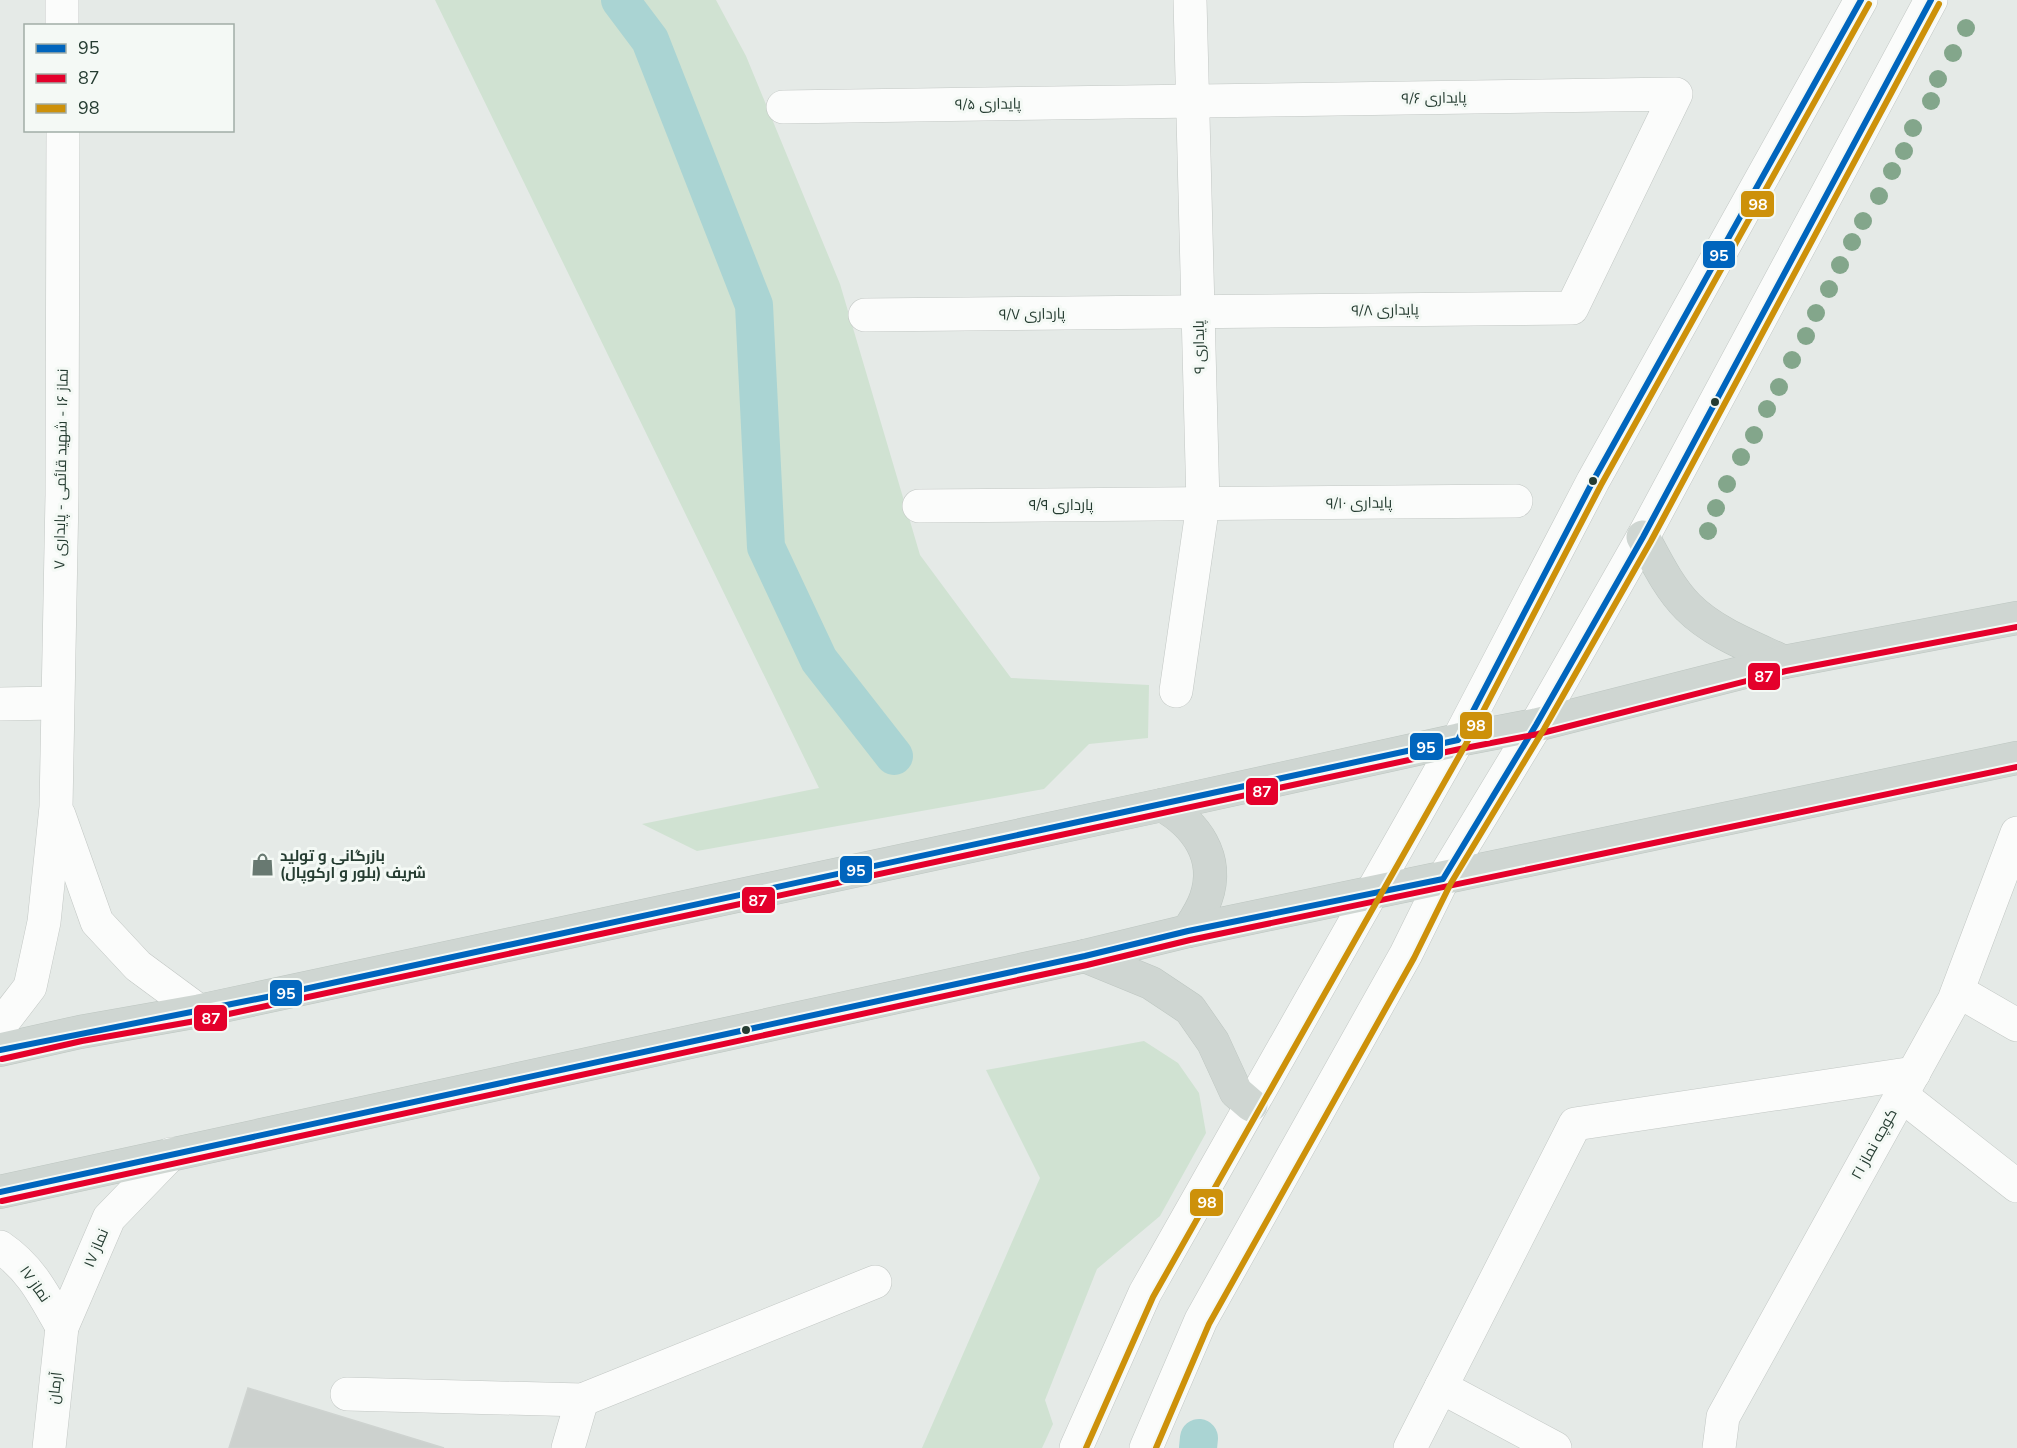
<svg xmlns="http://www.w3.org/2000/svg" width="2017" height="1448" viewBox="0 0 2017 1448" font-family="'Nunito Sans',Cairo,sans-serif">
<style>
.green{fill:#d0e2d2}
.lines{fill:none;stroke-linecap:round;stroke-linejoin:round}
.canal{stroke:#aad4d3;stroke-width:38}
.building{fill:#ccd1ce;stroke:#ced3d0;stroke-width:1.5}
.minor-casing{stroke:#c2c7c4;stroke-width:34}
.major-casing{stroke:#bdc6c1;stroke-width:34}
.minor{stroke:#fbfcfb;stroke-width:33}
.major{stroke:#cfd6d2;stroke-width:33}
.bus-1-casing{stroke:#f4f9f5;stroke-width:10}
.bus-2-casing{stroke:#f4f9f5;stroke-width:10}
.bus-3-casing{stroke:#f4f9f5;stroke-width:10}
.bus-1{stroke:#0065bd;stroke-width:6}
.bus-2{stroke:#e4002b;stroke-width:6}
.bus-3{stroke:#cd910a;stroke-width:6}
.tree{fill:#83a68b}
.bus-dot{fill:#253c31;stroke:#f4f9f5;stroke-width:2}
.labels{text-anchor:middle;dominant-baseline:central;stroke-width:6;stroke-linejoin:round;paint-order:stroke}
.street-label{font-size:15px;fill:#253c31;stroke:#f4f9f5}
.poi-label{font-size:15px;font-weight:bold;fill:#253c31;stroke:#f4f9f5;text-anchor:start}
.line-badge{stroke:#f4f9f5;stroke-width:2}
.badge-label{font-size:16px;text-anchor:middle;font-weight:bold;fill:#fff}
</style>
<rect width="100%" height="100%" fill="#e5eae7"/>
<!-- green -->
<g class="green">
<polygon points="435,0 716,0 746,56 840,284 920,555 1011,678 1149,685 1148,738 1089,744 1044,789 697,851 642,824 819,788"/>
<polygon points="1144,1041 1178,1063 1199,1093 1206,1133 1160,1216 1097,1269 1045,1400 1053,1424 1042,1448 922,1448 1040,1178 986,1070"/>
</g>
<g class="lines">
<!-- canal -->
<g class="canal">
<polyline points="620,0 650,40 754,305 766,547 819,660 894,756"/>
<polyline points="1198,1448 1199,1438"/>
</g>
</g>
<!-- building -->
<polygon class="building" points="248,1388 444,1448 229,1448"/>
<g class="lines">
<defs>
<g id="minor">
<polyline points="62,0 62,26"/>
<polyline points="783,107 1676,94 1572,308 865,315"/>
<polyline points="919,506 1516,501"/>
<polyline points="1176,691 1203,504 1190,0"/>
<polyline points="0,704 57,703"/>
<polyline points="59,815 97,922 138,966 199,1011"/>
<polyline points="1958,991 2017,1025"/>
<polyline points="0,1026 30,987 44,922 56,807 62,495 63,130"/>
<polyline points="1901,1095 2017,1186"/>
<path d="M 0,1247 C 31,1268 44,1295 62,1327"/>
<polyline points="1441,1387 1555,1448"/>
<polyline points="347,1394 582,1400 875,1282"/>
<polyline points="49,1448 62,1327 109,1218 171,1154"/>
<polyline points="568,1448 582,1400"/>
<polyline points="1076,1448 1145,1293 1458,740 1593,481 1861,0"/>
<polyline points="1146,1448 1201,1320 1406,954 1443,879 1536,725 1643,537 1931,0"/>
<polyline points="1410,1448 1575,1124 1914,1073"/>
<polyline points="1719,1448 1723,1417 1954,1000 2017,833"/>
</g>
<g id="major">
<path d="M 1643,537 C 1656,561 1669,588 1688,607 C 1714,633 1752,647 1784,662"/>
<path d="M 1162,805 C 1196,824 1220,857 1206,898 C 1202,910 1195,920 1188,931"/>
<polyline points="1085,956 1151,983 1190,1009 1213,1042 1236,1092 1251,1105"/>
<polyline points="0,1050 80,1032 199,1011 1162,805 1458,740 1536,725 1784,662 2017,618"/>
<polyline points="0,1192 1085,956 1188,931 2017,758"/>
</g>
</defs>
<!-- minor casing -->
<use href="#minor" class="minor-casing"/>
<!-- major casing -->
<use href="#major" class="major-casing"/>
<!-- minor -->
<use href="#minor" class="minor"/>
<!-- major -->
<use href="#major" class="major"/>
<defs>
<g id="bus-1">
<polyline points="0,1050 272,996 1458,740 1593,481 1861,0"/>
<polyline points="0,1192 1085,956 1188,931 1443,879 1536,725 1643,537 1931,0"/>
</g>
<g id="bus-2">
<polyline points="2,1059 82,1041 201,1020 1460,749 1538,734 1786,671 2017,627"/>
<polyline points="2,1201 1087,965 1190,940 2017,767"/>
</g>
<g id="bus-3">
<polyline points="1086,1448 1153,1297 1466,744 1601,485 1869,4"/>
<polyline points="1156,1448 1209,1324 1414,958 1451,883 1544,729 1651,541 1939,4"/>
</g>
</defs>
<!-- bus-1 casing -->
<use href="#bus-1" class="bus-1-casing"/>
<!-- bus-2 casing -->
<use href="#bus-2" class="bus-2-casing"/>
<!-- bus-3 casing -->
<use href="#bus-3" class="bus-3-casing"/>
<!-- bus-1 -->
<use href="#bus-1" class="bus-1"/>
<!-- bus-2 -->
<use href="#bus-2" class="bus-2"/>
<!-- bus-3 -->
<use href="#bus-3" class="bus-3"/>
</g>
<!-- trees -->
<g class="tree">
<circle cx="1966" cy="28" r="9"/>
<circle cx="1953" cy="53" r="9"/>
<circle cx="1938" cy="79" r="9"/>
<circle cx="1931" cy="101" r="9"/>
<circle cx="1913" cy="128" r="9"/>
<circle cx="1904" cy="151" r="9"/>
<circle cx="1892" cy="171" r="9"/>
<circle cx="1879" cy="196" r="9"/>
<circle cx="1863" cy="221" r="9"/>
<circle cx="1852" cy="242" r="9"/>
<circle cx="1840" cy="265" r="9"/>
<circle cx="1829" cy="289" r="9"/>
<circle cx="1816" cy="313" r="9"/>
<circle cx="1806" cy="336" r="9"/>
<circle cx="1792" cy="360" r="9"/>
<circle cx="1779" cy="387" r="9"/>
<circle cx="1767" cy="409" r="9"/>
<circle cx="1754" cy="435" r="9"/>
<circle cx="1741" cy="457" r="9"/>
<circle cx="1727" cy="484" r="9"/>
<circle cx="1716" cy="508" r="9"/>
<circle cx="1708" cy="531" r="9"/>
</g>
<!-- icons -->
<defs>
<symbol id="shop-bare" viewBox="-9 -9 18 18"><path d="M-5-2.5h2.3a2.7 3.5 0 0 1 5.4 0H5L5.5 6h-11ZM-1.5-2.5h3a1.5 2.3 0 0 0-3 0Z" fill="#687971" stroke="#f4f9f5" stroke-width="2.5" paint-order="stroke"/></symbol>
</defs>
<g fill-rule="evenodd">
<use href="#shop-bare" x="246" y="848" width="33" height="33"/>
</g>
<!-- markers -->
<g class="bus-dot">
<circle cx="1715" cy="402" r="5"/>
<circle cx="1593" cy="481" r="5"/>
<circle cx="746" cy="1030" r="5"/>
</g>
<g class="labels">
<!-- street labels -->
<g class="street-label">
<text transform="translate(1434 98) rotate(-1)">پایداری ۹/۶</text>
<text transform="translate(988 104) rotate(-1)">پایداری ۹/۵</text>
<text transform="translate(1385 310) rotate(-1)">پایداری ۹/۸</text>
<text transform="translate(1032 314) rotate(-1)">پارداری ۹/۷</text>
<text transform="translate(1199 347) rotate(-91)">پایداری ۹</text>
<text transform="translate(61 469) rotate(-89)">نماز ۱۶ - شهید قائمی - پایداری ۷</text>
<text transform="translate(1359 503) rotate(-1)">پایداری ۹/۱۰</text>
<text x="1061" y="505">پارداری ۹/۹</text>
<text transform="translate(1874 1144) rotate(-61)">کوچه نماز ۲۱</text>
<text transform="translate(96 1248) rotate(-67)">نماز ۱٧</text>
<text transform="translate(35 1284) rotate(55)">نماز ۱۷</text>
<text transform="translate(55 1388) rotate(-84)">آرمان</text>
</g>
<!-- poi labels -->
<g class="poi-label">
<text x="280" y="856">بازرگانی و تولید<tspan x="280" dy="17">شریف (بلور و ارکوپال)</tspan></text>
</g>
</g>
<g class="line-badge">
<rect x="1740" y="190" width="35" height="28" rx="6" fill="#cd910a"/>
<rect x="1702" y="240" width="34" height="29" rx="6" fill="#0065bd"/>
<rect x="1747" y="662" width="34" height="29" rx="6" fill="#e4002b"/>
<rect x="1459" y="711" width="34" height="29" rx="6" fill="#cd910a"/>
<rect x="1409" y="732" width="35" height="29" rx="6" fill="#0065bd"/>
<rect x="1245" y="777" width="34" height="29" rx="6" fill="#e4002b"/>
<rect x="839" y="855" width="34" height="29" rx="6" fill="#0065bd"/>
<rect x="741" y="886" width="35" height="28" rx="6" fill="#e4002b"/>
<rect x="269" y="979" width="34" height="28" rx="6" fill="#0065bd"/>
<rect x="193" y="1004" width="35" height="28" rx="6" fill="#e4002b"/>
<rect x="1189" y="1188" width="35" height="29" rx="6" fill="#cd910a"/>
</g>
<g class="badge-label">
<text x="1758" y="210">98</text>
<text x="1719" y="261">95</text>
<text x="1764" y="682">87</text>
<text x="1476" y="731">98</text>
<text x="1426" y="753">95</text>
<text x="1262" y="797">87</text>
<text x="856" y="876">95</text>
<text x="758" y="906">87</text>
<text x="286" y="999">95</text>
<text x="211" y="1024">87</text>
<text x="1207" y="1208">98</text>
</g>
<!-- legend -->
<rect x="24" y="24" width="210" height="108" fill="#f4f9f5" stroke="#a1ada7" stroke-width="1.5"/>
<rect x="36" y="44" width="30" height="9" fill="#0065bd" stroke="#a1ada7" stroke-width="1.5"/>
<text x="78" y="54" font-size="18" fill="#253c31">95</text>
<rect x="36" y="74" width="30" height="9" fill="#e4002b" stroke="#a1ada7" stroke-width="1.5"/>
<text x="78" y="84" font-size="18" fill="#253c31">87</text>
<rect x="36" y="104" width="30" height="9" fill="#cd910a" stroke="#a1ada7" stroke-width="1.5"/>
<text x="78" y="114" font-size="18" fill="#253c31">98</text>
</svg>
